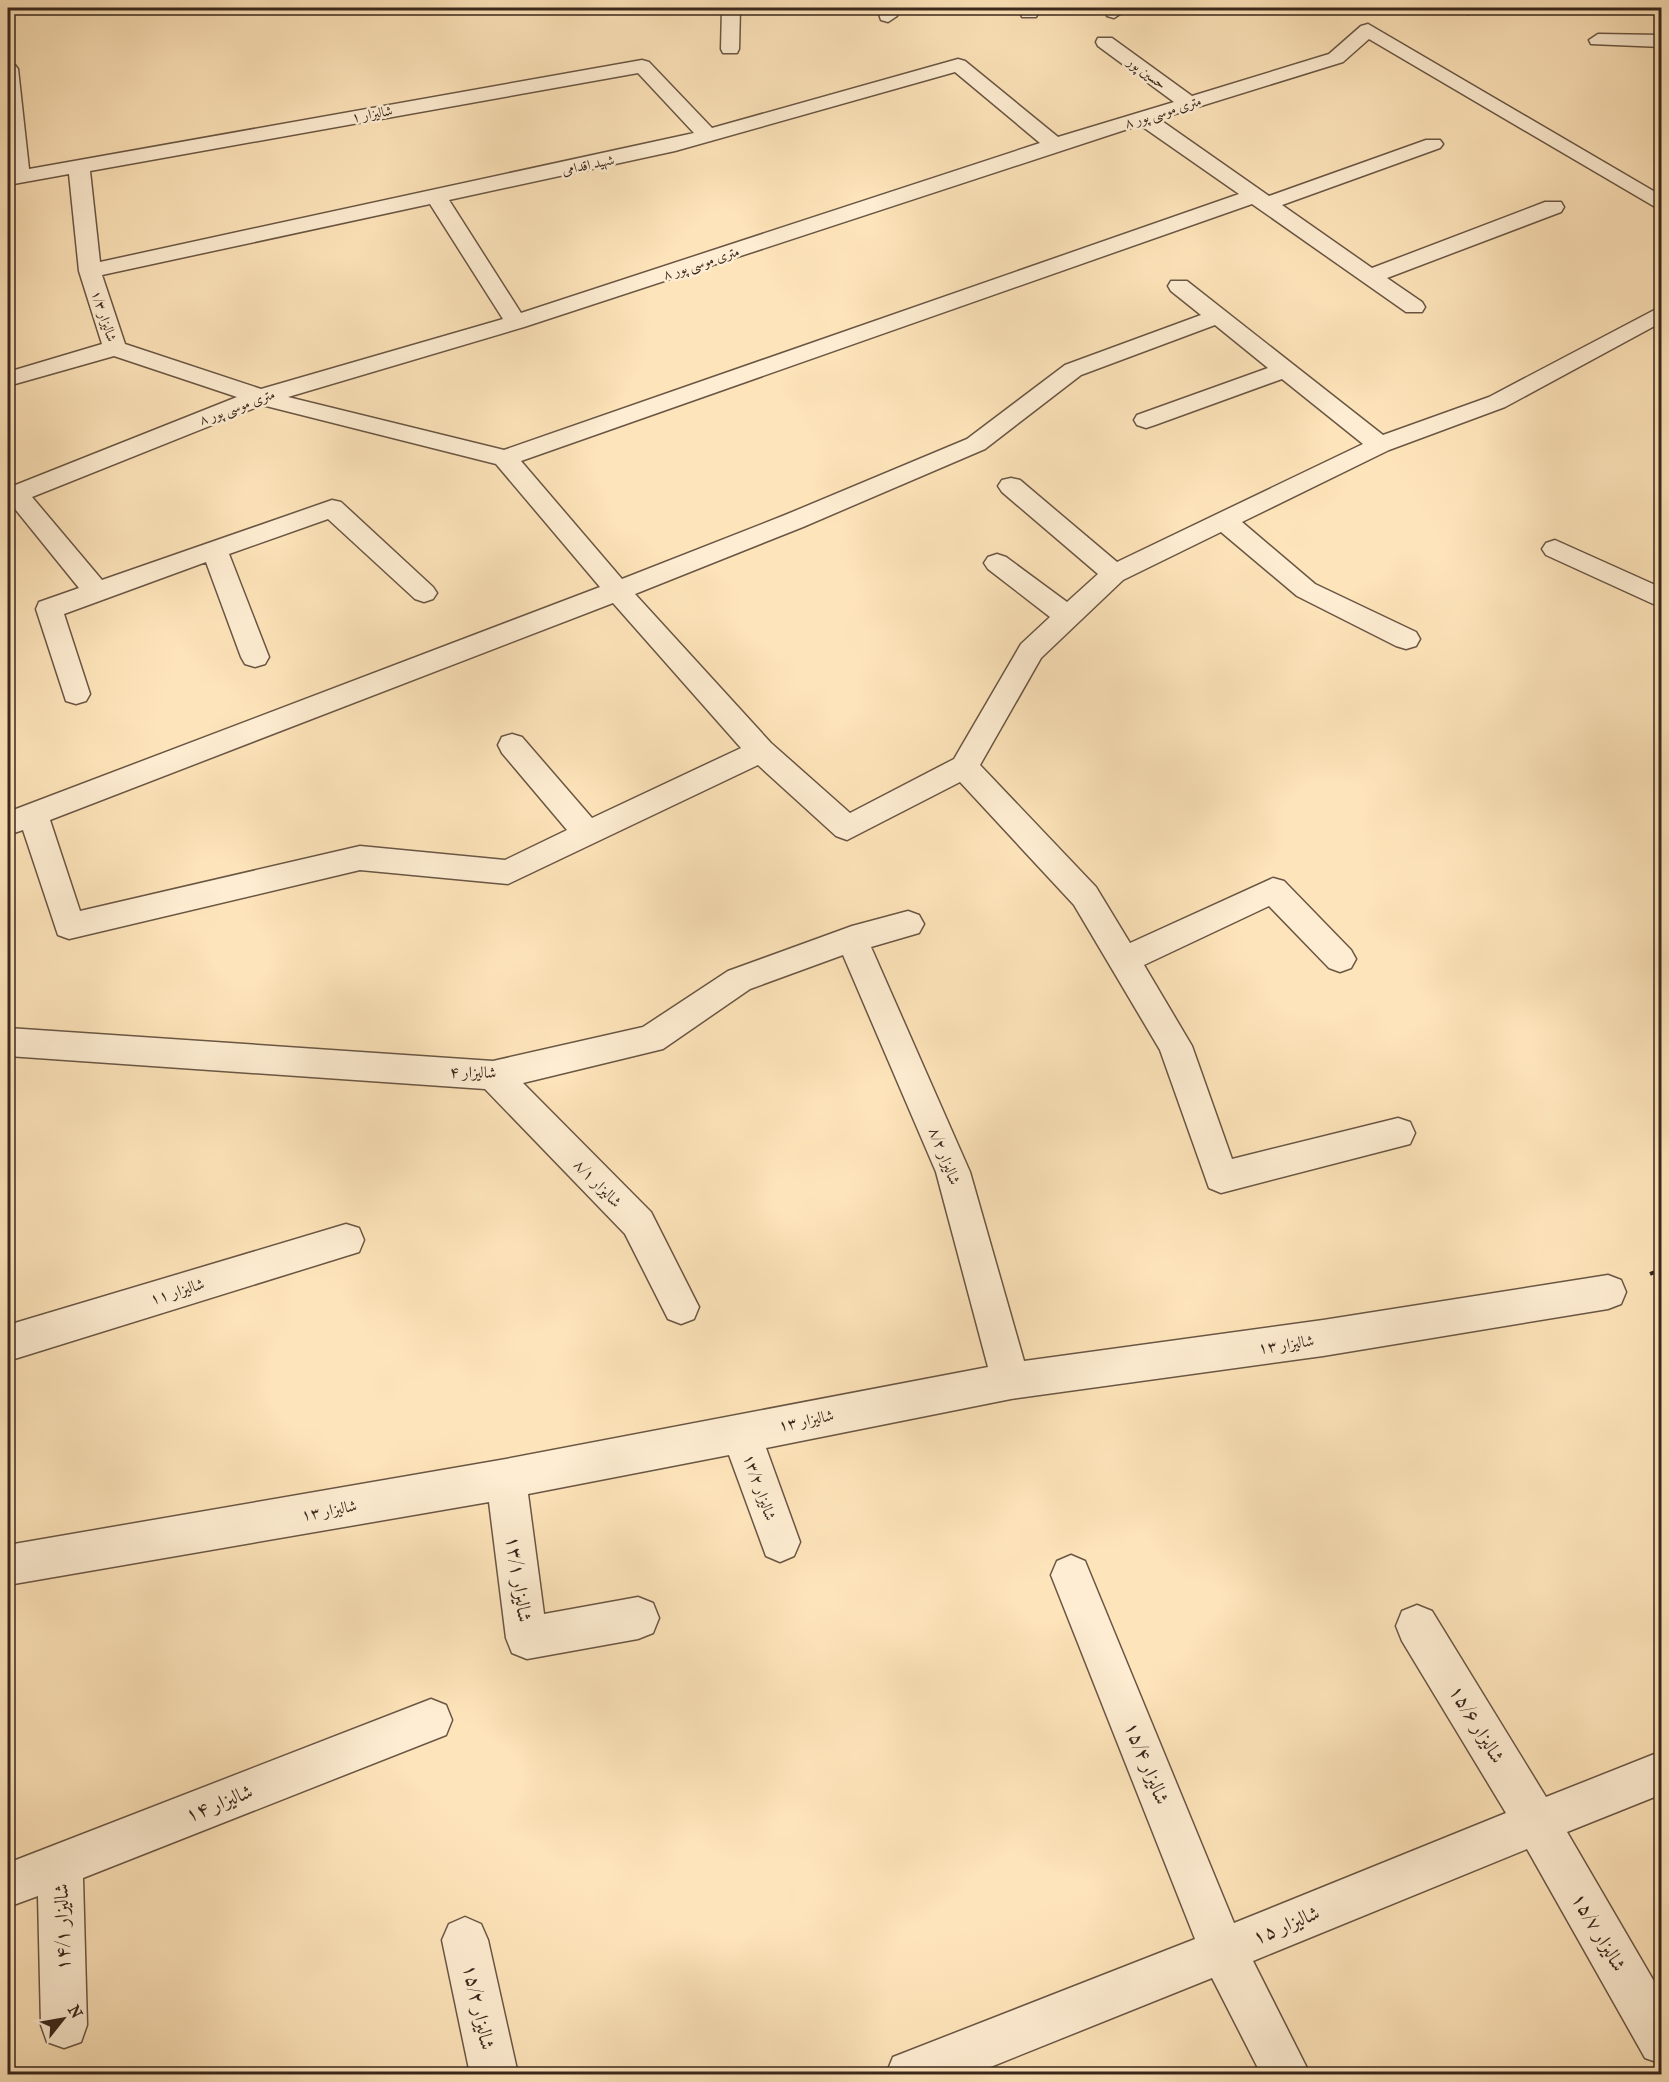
<svg xmlns="http://www.w3.org/2000/svg" width="1669" height="2082" viewBox="0 0 1669 2082" font-family="'IM FELL French Canon',Amiri,serif">
<style>
.lines{fill:none;stroke-linecap:round;stroke-linejoin:round}
.street-casing{stroke:#6a5644;stroke-width:3}
.path{stroke:#39271c;stroke-width:4;stroke-dasharray:4.5 3;stroke-linecap:butt}
.street{fill:#feedd2;fill-rule:evenodd}
.labels{text-anchor:middle;dominant-baseline:central;stroke-width:5;stroke-linejoin:round;paint-order:stroke}
.far-street-label{font-size:14px;fill:#39271c;stroke:#feedd2}
.street-label{font-size:16px;fill:#39271c;stroke:#feedd2}
.near-street-label{font-size:20px;fill:#39271c;stroke:#feedd2}
</style>
<rect width="100%" height="100%" fill="#fee4ba"/>
<filter id="stains"><feTurbulence type="fractalNoise" baseFrequency=".00333" numOctaves="4"/><feColorMatrix values="0 0 0 0 .2 0 0 0 0 .09 0 0 0 0 .02 0 0 0 .5 -.17"/></filter>
<radialGradient id="worn" r=".72"><stop offset=".6" stop-color="#630" stop-opacity="0"/><stop offset="1" stop-color="#630" stop-opacity=".3"/></radialGradient>
<g class="lines">
<defs>
<g id="street">
<polygon points="722,8 740,8 739,49 737,53 723,53 721,49"/>
<polygon points="877,8 895,8 897,16 888,22 881,20"/>
<polygon points="1019,8 1037,8 1038,13 1036,17 1022,17"/>
<polygon points="1104,8 1122,8 1123,12 1114,18 1107,16"/>
<polygon points="1458,8 1477,8 1468,14 1460,12"/>
<path d="M 1368,24 L 1662,196 L 1662,211 L 1369,39 L 1343,62 L 1159,119 L 1269,196 L 1426,140 L 1440,140 L 1443,144 L 1440,148 L 1282,205 L 1372,268 L 1545,202 L 1561,202 L 1564,207 L 1561,212 L 1387,278 L 1422,302 L 1425,307 L 1422,312 L 1406,312 L 1252,204 L 521,461 L 622,579 L 785,515 L 967,439 L 1065,365 L 1201,315 L 1171,291 L 1168,286 L 1171,281 L 1187,281 L 1383,435 L 1489,397 L 1662,306 L 1662,322 L 1505,407 L 1389,450 L 1242,522 L 1315,584 L 1416,632 L 1420,639 L 1416,646 L 1406,649 L 1396,646 L 1297,596 L 1221,532 L 1123,580 L 1041,658 L 980,765 L 1096,887 L 1130,943 L 1273,878 L 1284,881 L 1351,950 L 1356,959 L 1351,968 L 1340,972 L 1329,968 L 1269,906 L 1144,965 L 1192,1046 L 1232,1159 L 1398,1118 L 1410,1122 L 1415,1133 L 1410,1144 L 1221,1193 L 1209,1188 L 1160,1050 L 1074,905 L 960,782 L 847,840 L 836,836 L 758,765 L 508,884 L 360,870 L 69,939 L 58,935 L 23,830 L 8,835 L 8,812 L 600,587 L 496,464 L 262,405 L 32,497 L 102,580 L 332,500 L 341,502 L 433,587 L 437,593 L 433,599 L 424,602 L 415,599 L 328,519 L 229,554 L 269,657 L 265,664 L 255,667 L 245,664 L 241,657 L 206,562 L 64,614 L 90,694 L 86,701 L 76,704 L 66,701 L 36,609 L 39,602 L 79,588 L 11,504 L 8,505 L 8,488 L 237,397 L 114,356 L 8,386 L 8,372 L 102,344 L 79,271 L 69,174 L 8,185 L 8,63 L 15,65 L 18,69 L 29,169 L 642,60 L 649,62 L 712,128 L 958,59 L 965,61 L 1058,137 L 1174,102 L 1098,46 L 1096,42 L 1098,38 L 1112,38 L 1192,96 L 1329,54 L 1361,26 ZM 955,72 L 1040,143 L 521,313 L 449,200 L 675,151 ZM 638,73 L 694,133 L 100,262 L 90,171 ZM 1140,125 L 1239,194 L 504,450 L 288,397 L 524,327 ZM 430,204 L 503,319 L 261,389 L 125,344 L 102,275 ZM 1215,325 L 1268,368 L 1137,415 L 1134,420 L 1137,425 L 1146,428 L 1155,425 L 1282,379 L 1363,444 L 1117,562 L 1020,480 L 1011,478 L 1002,480 L 998,486 L 1002,492 L 1098,574 L 1067,602 L 1006,557 L 997,554 L 988,557 L 984,563 L 988,569 L 1050,617 L 1021,644 L 954,759 L 850,813 L 771,743 L 635,594 L 803,527 L 985,449 L 1081,375 ZM 613,603 L 741,748 L 592,818 L 522,737 L 512,734 L 502,737 L 498,745 L 502,753 L 567,830 L 505,860 L 360,846 L 80,911 L 50,820 Z"/>
<polygon points="1598,34 1662,35 1662,47 1591,44 1589,40"/>
<polygon points="1555,540 1662,588 1662,608 1546,555 1542,549 1546,543"/>
<polygon points="908,911 919,915 924,924 919,933 871,947 970,1172 1024,1361 1323,1320 1608,1275 1621,1280 1626,1292 1621,1304 1608,1309 1323,1356 1011,1399 766,1448 800,1542 794,1556 780,1562 766,1556 729,1455 528,1494 544,1614 638,1597 653,1603 659,1618 653,1633 638,1639 527,1659 512,1653 506,1638 489,1502 8,1585 8,1545 506,1459 988,1367 936,1172 843,955 750,989 663,1049 523,1083 651,1212 699,1307 694,1319 681,1324 668,1319 625,1234 485,1089 8,1056 8,1028 493,1061 643,1027 728,971 852,926"/>
<polygon points="346,1224 359,1228 364,1240 359,1252 8,1361 8,1325"/>
<polygon points="1071,1555 1085,1561 1234,1923 1506,1813 1402,1641 1396,1626 1402,1611 1417,1605 1432,1611 1546,1797 1662,1751 1662,1794 1567,1832 1662,1995 1662,2064 1645,2058 1527,1849 1253,1961 1310,2074 1261,2074 1212,1978 973,2074 886,2074 893,2057 1195,1939 1051,1575 1057,1561"/>
<polygon points="431,1699 446,1705 452,1720 446,1735 83,1878 87,2025 81,2042 64,2048 47,2042 41,2025 38,1896 8,1907 8,1863"/>
<polygon points="465,1917 481,1924 488,1940 518,2074 470,2074 442,1940 449,1924"/>
</g>
</defs>
<!-- street casing -->
<use href="#street" class="street-casing"/>
<!-- path -->
<polyline class="path" points="1650,1274 1662,1269"/>
<!-- street -->
<use href="#street" class="street"/>
</g>
<g class="labels">
<!-- far-street labels -->
<g class="far-street-label">
<text transform="translate(1147 73) rotate(37)">حسین پور</text>
<text transform="translate(1163 112) rotate(-17)">۸ متری موسی پور</text>
<text transform="translate(372 114) rotate(-10)">شاليزار ۱</text>
<text transform="translate(588 165) rotate(-12)">شهید اقدامی</text>
<text transform="translate(701 263) rotate(-18)">۸ متری موسی پور</text>
<text transform="translate(104 316) rotate(72)">شالیزار ۱/۳</text>
<text transform="translate(237 407) rotate(-20)">۸ متری موسی پور</text>
</g>
<!-- street labels -->
<g class="street-label">
<text transform="translate(473 1072) rotate(1)">شالیزار ۴</text>
<text transform="translate(945 1156) rotate(69)">شالیزار ۸/۲</text>
<text transform="translate(598 1183) rotate(46)">شالیزار ۸/۱</text>
<text transform="translate(177 1291) rotate(-17)">شالیزار ۱۱</text>
<text transform="translate(1286 1344) rotate(-8)">شالیزار ۱۳</text>
<text transform="translate(806 1420) rotate(-11)">شالیزار ۱۳</text>
<text transform="translate(760 1487) rotate(71)">شالیزار ۱۳/۲</text>
<text transform="translate(329 1510) rotate(-10)">شالیزار ۱۳</text>
</g>
<!-- near-street labels -->
<g class="near-street-label">
<text transform="translate(519 1579) rotate(82)">شالیزار ۱۳/۱</text>
<text transform="translate(1477 1724) rotate(59)">شالیزار ۱۵/۶</text>
<text transform="translate(1147 1763) rotate(68)">شالیزار ۱۵/۴</text>
<text transform="translate(219 1803) rotate(-21)">شالیزار ۱۴</text>
<text transform="translate(1286 1925) rotate(-22)">شالیزار ۱۵</text>
<text transform="translate(62 1927) rotate(-91)">شالیزار ۱۴/۱</text>
<text transform="translate(1599 1932) rotate(60)">شالیزار ۱۵/۷</text>
<text transform="translate(479 2007) rotate(78)">شالیزار ۱۵/۲</text>
</g>
</g>
<!-- margin -->
<rect width="1669" height="2082" fill="none" stroke="#fee4ba" stroke-width="30"/>
<rect x="9" y="9" width="1651" height="2064" fill="none" stroke="#39271c" stroke-width="3"/>
<rect x="15" y="15" width="1639" height="2052" fill="none" stroke="#39271c" stroke-width="1.5"/>
<!-- north arrow -->
<g transform="translate(63 2019) rotate(59)" stroke="#feedd2" stroke-width="4.5" paint-order="stroke">
<path d="M0-4.5L10 22L0 15L-10 22Z" fill="#39271c"/>
<text y="-9" font-size="16" font-weight="bold" text-anchor="middle" fill="#39271c">N</text>
</g>
<rect width="100%" height="100%" filter="url(#stains)"/>
<rect width="100%" height="100%" fill="url(#worn)"/>
</svg>
